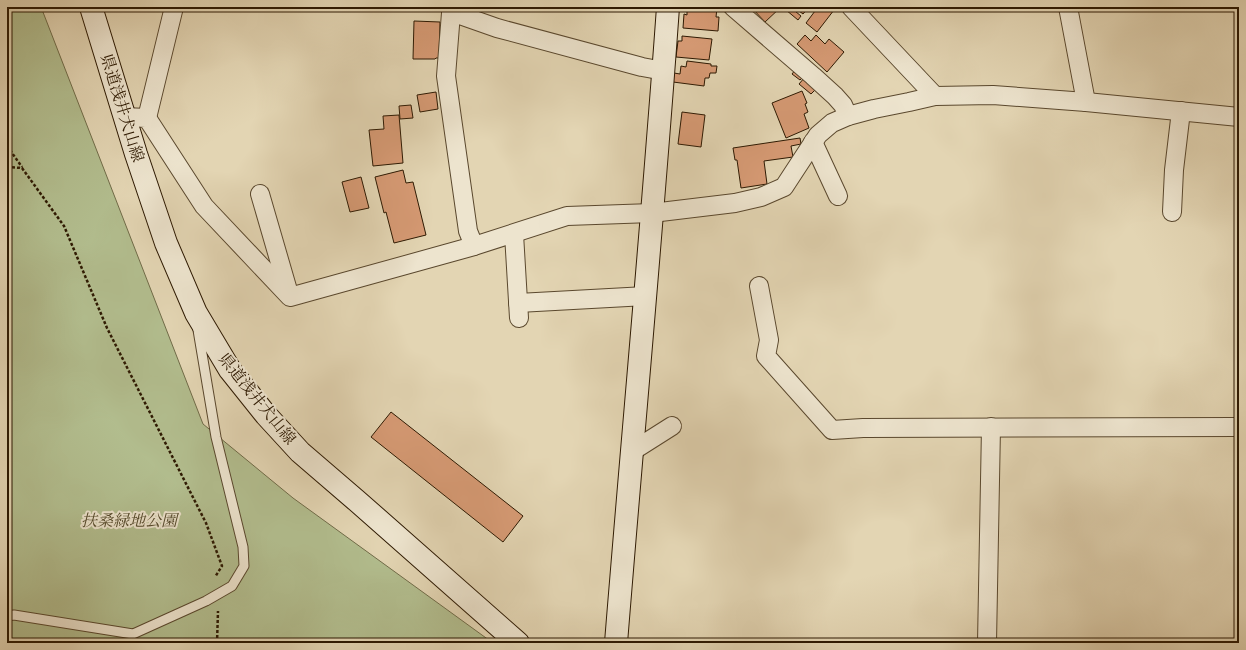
<svg xmlns="http://www.w3.org/2000/svg" width="1246" height="650" viewBox="0 0 1246 650" font-family="'Libre Bodoni','Noto Serif JP',serif">
<style>
.green{fill:#b2bd8e;stroke:#706b48}
.building{fill:#d69a74;stroke:#2d1902}
.lines{fill:none;stroke-linecap:round;stroke-linejoin:round}
.lane-casing{stroke:#5a482e;stroke-width:11}
.street-casing{stroke:#5a482e;stroke-width:20}
.secondary-casing{stroke:#2d1902;stroke-width:24}
.path{stroke:#2d1902;stroke-width:2.5;stroke-dasharray:3 2;stroke-linecap:butt}
.lane{stroke:#ede4ce;stroke-width:9}
.street{stroke:#ede4ce;stroke-width:18}
.secondary{stroke:#ede4ce;stroke-width:22}
.labels{text-anchor:middle;dominant-baseline:central;stroke-width:4;stroke-linejoin:round;paint-order:stroke}
.street-label{font-size:16px;fill:#2d1902;stroke:#ede4ce}
.park-label{font-size:16px;font-style:italic;fill:#554a2c;stroke:#ede4ce}
</style>
<rect width="100%" height="100%" fill="#e3d5b3"/>
<filter id="stains"><feTurbulence type="fractalNoise" baseFrequency=".005" numOctaves="4"/><feColorMatrix values="0 0 0 0 .2 0 0 0 0 .09 0 0 0 0 .02 0 0 0 .5 -.17"/></filter>
<radialGradient id="worn" r=".72"><stop offset=".6" stop-color="#630" stop-opacity="0"/><stop offset="1" stop-color="#630" stop-opacity=".3"/></radialGradient>
<!-- green -->
<polygon class="green" points="7,7 41,7 203,424 293,498 493,643 7,643"/>
<!-- building -->
<g class="building">
<polygon points="687,7 717,8 716,17 719,17 718,31 683,28 684,14 687,15"/>
<polygon points="751,7 781,7 765,22"/>
<polygon points="788,7 790,7 801,16 798,20 786,10"/>
<polygon points="794,7 809,7 803,14"/>
<polygon points="818,7 830,7 834,10 817,32 806,23"/>
<polygon points="414,21 440,22 439,58 436,58 435,59 413,59"/>
<polygon points="805,35 811,41 816,35 825,44 829,39 844,52 827,72 797,44"/>
<polygon points="682,36 712,39 709,60 676,57 678,41 682,41"/>
<polygon points="687,61 711,64 711,66 717,66 716,73 710,73 709,78 705,78 704,86 673,82 674,73 680,74 681,66 686,67"/>
<polygon points="796,69 804,76 800,80 792,74"/>
<polygon points="805,77 818,87 811,94 799,84"/>
<polygon points="802,91 807,103 805,104 808,112 804,114 809,128 786,138 772,103"/>
<polygon points="436,92 438,109 420,112 417,95"/>
<polygon points="411,105 413,118 400,119 399,106"/>
<polygon points="682,112 705,115 701,147 678,144"/>
<polygon points="399,115 403,163 373,166 369,130 384,129 383,116"/>
<polygon points="800,138 801,144 791,146 793,157 764,161 767,184 741,188 737,160 735,160 733,148"/>
<polygon points="403,170 406,183 413,182 426,235 394,243 386,212 384,213 375,177"/>
<polygon points="361,177 369,208 350,212 342,182"/>
<polygon points="391,412 523,516 503,542 371,437"/>
</g>
<g class="lines">
<defs>
<polyline id="lane" points="7,616 14,615 133,634 206,601 232,586 244,566 243,547 216,437 198,330"/>
<g id="street">
<polyline points="733,7 813,76 835,96 843,105 848,116"/>
<polyline points="851,7 935,96 993,95 1086,102 1239,117"/>
<polyline points="1068,7 1086,102"/>
<polyline points="124,117 147,118 204,206 290,297 474,246 567,216 652,213 735,203 761,197 784,187 818,135 832,123 848,116 874,109 909,102 935,96"/>
<polyline points="147,118 174,7"/>
<polyline points="813,142 838,196"/>
<polyline points="260,194 289,294"/>
<polyline points="1172,212 1174,170 1181,111"/>
<polyline points="514,234 519,318"/>
<polyline points="474,246 468,231 446,76 451,13 460,15 497,28 642,67 664,71"/>
<polyline points="759,286 769,340 766,356 832,430 863,428 1239,427"/>
<polyline points="518,303 646,296"/>
<polyline points="631,452 672,426"/>
<polyline points="987,643 991,427"/>
</g>
<g id="secondary">
<polyline points="91,7 136,154 166,243 196,313 230,370 266,415 300,452 357,501 518,643"/>
<path d="M 616,643 C 633,431 653,219 668,7"/>
</g>
</defs>
<!-- lane casing -->
<use href="#lane" class="lane-casing"/>
<!-- street casing -->
<use href="#street" class="street-casing"/>
<!-- secondary casing -->
<use href="#secondary" class="secondary-casing"/>
<!-- path -->
<g class="path">
<polyline points="7,146 22,167"/>
<polyline points="7,167 22,168 64,226 107,328 206,523 222,566 215,577"/>
<polyline points="217,643 218,611"/>
</g>
<!-- lane -->
<use href="#lane" class="lane"/>
<!-- street -->
<use href="#street" class="street"/>
<!-- secondary -->
<use href="#secondary" class="secondary"/>
</g>
<g class="labels">
<!-- street labels -->
<g class="street-label">
<text transform="translate(122 108) rotate(73)">県道浅井犬山線</text>
<text transform="translate(257 399) rotate(51)">県道浅井犬山線</text>
</g>
<!-- park labels -->
<g class="park-label">
<text x="129" y="521">扶桑緑地公園</text>
</g>
</g>
<!-- margin -->
<rect width="1246" height="650" fill="none" stroke="#e3d5b3" stroke-width="24"/>
<rect x="8" y="8" width="1230" height="634" fill="none" stroke="#2d1902" stroke-width="2"/>
<rect x="12" y="12" width="1222" height="626" fill="none" stroke="#2d1902"/>
<rect width="100%" height="100%" filter="url(#stains)"/>
<rect width="100%" height="100%" fill="url(#worn)"/>
</svg>
